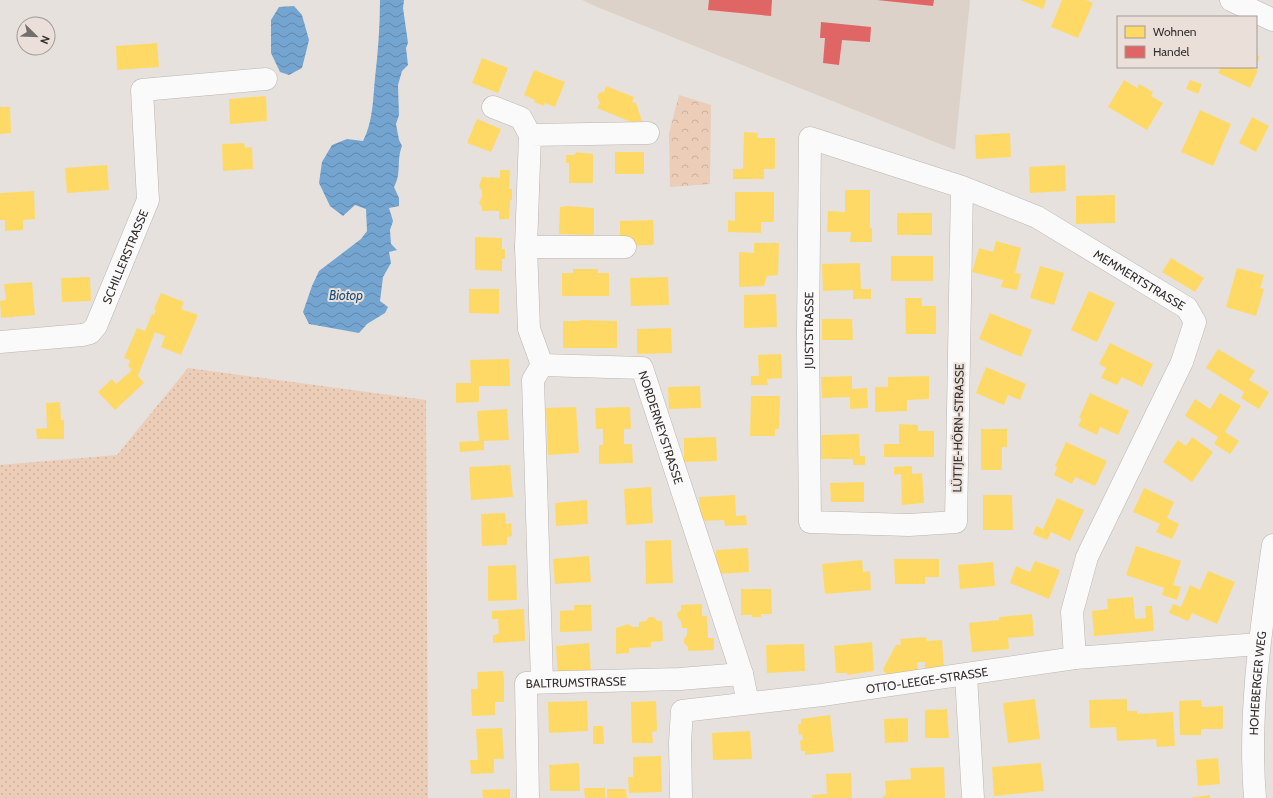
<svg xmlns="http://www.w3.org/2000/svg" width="1273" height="798" viewBox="0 0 1273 798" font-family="Cabin,sans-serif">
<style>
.built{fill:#ddd2ca}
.grass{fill:url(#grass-dots)}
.forest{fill:url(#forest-crowns)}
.water{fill:url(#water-waves)}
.homes{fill:#ffd966}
.shops{fill:#e06666}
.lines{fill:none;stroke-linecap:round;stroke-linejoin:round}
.minor-casing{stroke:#b9b5b2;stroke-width:23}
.minor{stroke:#fbfafa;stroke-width:22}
.labels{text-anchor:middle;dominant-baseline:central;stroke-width:4;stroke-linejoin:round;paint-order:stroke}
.street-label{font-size:12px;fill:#33302d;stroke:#eae0d9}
.water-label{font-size:13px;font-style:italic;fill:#1b4e7a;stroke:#eae0d9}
</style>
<defs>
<pattern id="grass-dots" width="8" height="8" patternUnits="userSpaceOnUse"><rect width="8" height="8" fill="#ebcdb8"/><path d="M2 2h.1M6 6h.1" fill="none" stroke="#cab09e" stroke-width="1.8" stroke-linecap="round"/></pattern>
<pattern id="forest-crowns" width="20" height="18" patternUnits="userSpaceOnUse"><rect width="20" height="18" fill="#ebcdb8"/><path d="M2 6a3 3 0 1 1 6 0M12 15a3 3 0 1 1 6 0" fill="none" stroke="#cab09e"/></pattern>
<pattern id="water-waves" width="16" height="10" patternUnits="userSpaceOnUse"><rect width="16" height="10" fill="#74a5d1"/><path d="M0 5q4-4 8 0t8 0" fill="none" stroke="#6087aa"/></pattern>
</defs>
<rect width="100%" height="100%" fill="#e6e1dd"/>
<!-- built -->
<polygon class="built" points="582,0 970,0 955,150 597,7"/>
<!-- grass -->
<polygon class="grass" points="188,368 426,400 428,798 0,798 0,465 117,455"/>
<!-- forest -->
<polygon class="forest" points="679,95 711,105 710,184 670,187 669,133"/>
<!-- water -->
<g class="water">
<path d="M 380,0 L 404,0 L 403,8 L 408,43 L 406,48 L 408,65 L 402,71 L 398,85 L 399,115 L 396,124 L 399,140 L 402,146 C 396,161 402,173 394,187 L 399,198 L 399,206 L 389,208 L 393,221 L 390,230 L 391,244 L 397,250 L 389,252 L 391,263 L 383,277 L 380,301 L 388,307 L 385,313 L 367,324 L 359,333 L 309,324 L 303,312 L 312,286 L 319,271 L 361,239 L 367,231 L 366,209 L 355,205 L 343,216 L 330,206 L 319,183 L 322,162 L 332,145 L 347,139 L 363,141 C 373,122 373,99 375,78 C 378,52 380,26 380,0 Z"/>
<polygon points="294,6 302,15 309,40 302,68 289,75 280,72 271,53 271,20 279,7"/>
</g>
<!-- homes -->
<g class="homes">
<polygon points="1020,0 1046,0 1043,9"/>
<polygon points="1062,0 1086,0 1093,3 1078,38 1051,27"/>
<polygon points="157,43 159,67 117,70 116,46"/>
<polygon points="1256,55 1260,57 1256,65"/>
<polygon points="482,58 508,68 498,93 472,83"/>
<polygon points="1221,67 1255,67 1254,69 1258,70 1250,88 1218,73"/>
<polygon points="534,70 565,82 555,107 545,103 544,106 534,102 535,100 524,95"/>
<polygon points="1124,80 1137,88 1139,84 1153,92 1151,96 1163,103 1147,130 1108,107"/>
<polygon points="1190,80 1202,84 1198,94 1186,89"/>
<polygon points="606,86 634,97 632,102 636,103 642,121 631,122 597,108 600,103 597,96 599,93 604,92"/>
<polygon points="266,96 267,121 230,124 229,99"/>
<polygon points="0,107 10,107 11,133 0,134"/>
<polygon points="1200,110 1231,124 1213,166 1181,152"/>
<polygon points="1252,117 1269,126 1256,152 1239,143"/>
<polygon points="477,119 501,129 491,152 467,143"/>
<polygon points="744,132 758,133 757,138 775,138 775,169 764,169 764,179 733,179 733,169 743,169"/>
<polygon points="1010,133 1011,157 976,159 975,135"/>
<polygon points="244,143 245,148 252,147 253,169 223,171 222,144"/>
<polygon points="577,152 593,154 593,183 569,183 569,163 566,163 566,155 574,155"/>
<rect x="615" y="152" width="29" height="22"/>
<polygon points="107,165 109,190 67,193 65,168"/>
<polygon points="1065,165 1066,191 1030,193 1029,167"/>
<polygon points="500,170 510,170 509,189 512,189 512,200 510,200 509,219 499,219 499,211 482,211 482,207 479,203 482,197 482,191 479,186 482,177 500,178"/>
<polygon points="845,190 870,190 870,228 872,228 872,242 850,242 851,232 827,232 828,211 845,212"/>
<polygon points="34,191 35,219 23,220 23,230 5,231 5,220 0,220 0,193"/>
<polygon points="735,192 774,192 774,222 761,222 761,233 728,232 728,220 735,221"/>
<polygon points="1115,195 1115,223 1076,224 1076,196"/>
<polygon points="567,206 594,208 594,235 559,234 560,207"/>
<rect x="897" y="213" width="35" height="22"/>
<polygon points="653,220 654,245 620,246 620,221"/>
<polygon points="475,237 502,238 502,249 505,249 505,259 502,259 502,271 475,270"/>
<polygon points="996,241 1021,248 1015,273 1021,274 1017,290 1001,287 1003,280 972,272 979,248 993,252"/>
<polygon points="754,243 779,243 778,275 767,276 764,286 739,287 739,252 754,253"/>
<rect x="891" y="256" width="42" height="25"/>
<polygon points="1171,258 1204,278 1195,292 1162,272"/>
<polygon points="860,263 861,289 871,289 871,299 853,299 853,290 823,291 822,264"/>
<polygon points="1040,266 1064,273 1054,305 1030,298"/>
<polygon points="1237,268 1264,275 1260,288 1264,289 1256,316 1226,307"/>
<polygon points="573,269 598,269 598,273 609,273 609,296 562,296 562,273 573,273"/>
<polygon points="90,277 91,301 62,302 61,278"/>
<polygon points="668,277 669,305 631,306 630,278"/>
<polygon points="32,282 35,315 1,318 0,301 6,300 4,284"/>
<polygon points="469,289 499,289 499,314 469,313"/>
<polygon points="1089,291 1115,303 1097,342 1071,330"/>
<polygon points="161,293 184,302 181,309 198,315 181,355 161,347 165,336 155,332 138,376 144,383 115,410 98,392 112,379 116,384 132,370 128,366 130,360 124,358 137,328 145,331 152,314 154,315 156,310 154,309"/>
<polygon points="776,294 777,327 744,328 744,295"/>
<polygon points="905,298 922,298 922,306 936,306 936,334 906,334"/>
<polygon points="990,313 1032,330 1021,357 979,339"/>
<polygon points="822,319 852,319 853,340 822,340"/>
<polygon points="580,320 617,321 617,348 563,348 563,321 580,321"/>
<polygon points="671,328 672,353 637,354 637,329"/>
<polygon points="1110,343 1153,364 1142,387 1122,377 1117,385 1101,378 1106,368 1099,364"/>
<polygon points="1218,349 1255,371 1249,380 1269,392 1259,409 1241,398 1244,392 1206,368"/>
<polygon points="781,354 782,378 767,379 768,385 751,385 751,376 759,376 758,355"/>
<polygon points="509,359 510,386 479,386 479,402 456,403 456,383 471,383 470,360"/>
<polygon points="986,367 1026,384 1020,400 1008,395 1004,405 976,393"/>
<polygon points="852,376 852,389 867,388 868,408 850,409 850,397 822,398 821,377"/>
<polygon points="929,376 929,399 907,400 907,411 875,412 875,387 888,387 888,377"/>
<polygon points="700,386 701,408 669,409 668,387"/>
<polygon points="1090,393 1129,411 1118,435 1100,427 1097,435 1078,426 1082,419 1079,418"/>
<polygon points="1220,393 1241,406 1225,432 1239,441 1230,454 1214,444 1218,437 1185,416 1195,399 1210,409"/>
<polygon points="751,396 780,396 779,429 775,429 775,436 750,436"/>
<polygon points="60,402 61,420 64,420 64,439 37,439 36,429 47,428 46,403"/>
<polygon points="576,407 579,453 548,455 546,408"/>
<polygon points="630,407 631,429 624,429 624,444 632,444 633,463 599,464 599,445 603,445 603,429 596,429 595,408"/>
<polygon points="507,409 509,440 484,441 484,450 460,452 459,442 479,441 477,411"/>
<polygon points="899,424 918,425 918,431 934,431 934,457 884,457 884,444 899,444"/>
<polygon points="981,429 1007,429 1007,447 1002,447 1002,470 981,470"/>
<polygon points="859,434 860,456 865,456 865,465 853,465 853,459 821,459 821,435"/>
<polygon points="716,437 717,461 684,462 684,438"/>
<polygon points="1192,437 1213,452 1192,482 1163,462 1178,440 1186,446"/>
<polygon points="1066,442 1107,461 1095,486 1075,477 1072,484 1054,475 1057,468 1055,466"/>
<polygon points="510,465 513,497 471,500 469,467"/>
<polygon points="912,466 912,474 922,473 924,503 902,505 901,474 894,475 894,467"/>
<polygon points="864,482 864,502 831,502 830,483"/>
<polygon points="651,487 653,523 626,525 624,489"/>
<polygon points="1144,488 1174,502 1167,518 1179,524 1172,539 1156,532 1160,524 1133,512"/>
<polygon points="735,495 736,516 746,515 747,525 725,526 724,520 700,521 699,497"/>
<polygon points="983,495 1012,495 1013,530 983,530"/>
<polygon points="1057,498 1084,510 1070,541 1051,532 1047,540 1033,534 1036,526 1043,529"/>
<polygon points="587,500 588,524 556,526 555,503"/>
<polygon points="505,513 506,524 511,523 512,536 507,537 507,545 482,546 481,514"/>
<polygon points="671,540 673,583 646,584 645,541"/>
<polygon points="1136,546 1181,561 1173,585 1181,587 1177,600 1162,595 1164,588 1126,575"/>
<polygon points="748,548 749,572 717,574 716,550"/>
<polygon points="589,556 591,582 555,584 553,559"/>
<polygon points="894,559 939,559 939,577 925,577 925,584 895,584"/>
<polygon points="862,560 863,572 870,571 871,590 825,594 822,564"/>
<polygon points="1035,561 1060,570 1049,599 1010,583 1016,566 1030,572"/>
<polygon points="993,562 995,586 960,589 958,565"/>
<polygon points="516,565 517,600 488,601 488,566"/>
<polygon points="1208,571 1235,582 1217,624 1192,613 1188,621 1169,613 1173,604 1181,607 1190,585 1200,590"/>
<polygon points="741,589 771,589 772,614 761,614 761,617 752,617 752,615 741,615"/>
<polygon points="1133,597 1135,619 1146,618 1145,606 1152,606 1154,631 1094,636 1092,611 1108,609 1107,599"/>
<polygon points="702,604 702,616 707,616 708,638 714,638 714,650 688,651 688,647 684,643 684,639 687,635 687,628 682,628 681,621 678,618 677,613 681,610 681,605"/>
<polygon points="574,605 591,605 592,631 560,632 560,611 574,610"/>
<polygon points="524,609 525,641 493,643 493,635 499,634 498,619 492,619 492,611"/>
<polygon points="1032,614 1034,636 1008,638 1009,649 972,652 969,623 999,620 999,617"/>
<polygon points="649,617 654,617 657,621 662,621 663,641 651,642 651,647 629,648 629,653 616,654 616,628 628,624 632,627 639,627 639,622 646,621"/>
<polygon points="926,637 927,641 942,640 944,670 925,671 925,662 917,662 918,671 889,680 883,669 896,645 901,645 900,639"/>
<polygon points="872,642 874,671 847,675 847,673 836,673 834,646"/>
<polygon points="589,643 591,673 558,675 556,646"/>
<polygon points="804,644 805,671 767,673 766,645"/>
<polygon points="503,671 504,679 504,702 495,702 495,715 472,716 471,689 478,689 477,672"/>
<polygon points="1035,699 1040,739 1008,743 1003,703"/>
<polygon points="1127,699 1127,711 1137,711 1137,714 1173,712 1175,746 1157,747 1156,739 1117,741 1116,727 1090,728 1089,700"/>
<polygon points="1201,700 1202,707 1223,706 1223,729 1201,729 1201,735 1180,735 1179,701"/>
<polygon points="587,701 588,731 549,733 548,702"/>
<polygon points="656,701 657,731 652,732 653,743 632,743 631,702"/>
<polygon points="947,709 949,738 925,738 925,710"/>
<polygon points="830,715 834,752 805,755 805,751 801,751 800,741 803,740 802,734 799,735 798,724 801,724 801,719"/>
<polygon points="908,718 908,742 885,743 884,719"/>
<polygon points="593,726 603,726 604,744 593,744"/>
<polygon points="502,728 504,759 494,759 494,773 471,774 470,760 478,760 476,729"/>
<polygon points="750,731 752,759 713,760 712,733"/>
<polygon points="661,756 662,792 629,793 628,777 633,777 633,757"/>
<polygon points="1218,758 1220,784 1198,786 1196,760"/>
<polygon points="579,763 580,791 550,791 549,765"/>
<polygon points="1041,763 1044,791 994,796 992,767"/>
<polygon points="944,767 945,798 883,798 883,796 886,795 885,781 911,779 910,768"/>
<polygon points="851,773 852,798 812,798 812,795 827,794 826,774"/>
<polygon points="584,788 605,788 605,798 585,798"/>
<polygon points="510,789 510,798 483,798 482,790"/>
<polygon points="607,789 626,789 627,798 607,798"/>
<polygon points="1210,795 1210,798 1193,798 1192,797"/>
</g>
<!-- shops -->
<g class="shops">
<polygon points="709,0 772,0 771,16 708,10"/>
<polygon points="877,0 934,0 933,6"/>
<polygon points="821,22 871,27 870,42 842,40 839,65 823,63 825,38 820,38"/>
</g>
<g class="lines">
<defs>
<g id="minor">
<polyline points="1231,0 1273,20"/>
<polyline points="493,107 521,118 530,135"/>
<path id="s1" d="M 962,187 L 956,522 L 909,525 L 810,522 L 808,334 L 810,138 L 962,187 L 1037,217 L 1187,308 L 1195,322 L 1182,362 L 1087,557 L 1072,612 L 1075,658"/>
<polyline points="526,247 625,247"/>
<path id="s2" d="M 0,342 L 82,335 L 90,333 L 96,326 L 148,200 L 142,90 L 266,79"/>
<polyline points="542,365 529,329 526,247 530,135 648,133"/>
<polyline points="966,675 973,798"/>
<path id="s3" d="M 542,682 L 533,380 L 542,365 L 642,368 L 742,674 L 748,703"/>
<path id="s4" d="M 528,798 L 526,683 L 680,679 L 742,674"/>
<path id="s5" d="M 681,798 L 680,742 L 682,711 L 822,695 L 1075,658 L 1259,644"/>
<path id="s6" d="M 1255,798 C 1248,713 1261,629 1273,545"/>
</g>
</defs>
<!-- minor casing -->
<use href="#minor" class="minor-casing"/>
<!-- minor -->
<use href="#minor" class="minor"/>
</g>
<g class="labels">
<!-- street labels -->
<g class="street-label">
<text stroke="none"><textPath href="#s2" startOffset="175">SCHILLERSTRASSE</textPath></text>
<text stroke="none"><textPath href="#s1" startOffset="1226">MEMMERTSTRASSE</textPath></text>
<text stroke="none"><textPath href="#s1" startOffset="673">JUISTSTRASSE</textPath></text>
<text stroke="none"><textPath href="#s3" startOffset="482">NORDERNEYSTRASSE</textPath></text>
<text transform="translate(958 428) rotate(-89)">LÜTTJE-HÖRN-STRASSE</text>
<text stroke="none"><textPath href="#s5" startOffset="334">OTTO-LEEGE-STRASSE</textPath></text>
<text stroke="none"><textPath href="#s6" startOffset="115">HOHEBERGER WEG</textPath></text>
<text stroke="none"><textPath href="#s4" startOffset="165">BALTRUMSTRASSE</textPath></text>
</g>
<!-- water labels -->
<g class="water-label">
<text x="346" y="295">Biotop</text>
</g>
</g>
<!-- legend -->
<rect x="1117" y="16" width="140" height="52" fill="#eae0d9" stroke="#a19a94"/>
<rect x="1125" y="26" width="20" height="12" fill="#ffd966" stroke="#a19a94"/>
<text x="1153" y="36" font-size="12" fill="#33302d">Wohnen</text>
<rect x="1125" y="46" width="20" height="12" fill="#e06666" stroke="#a19a94"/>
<text x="1153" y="56" font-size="12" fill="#33302d">Handel</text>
<!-- north arrow -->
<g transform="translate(36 36) rotate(113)"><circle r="19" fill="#eae0d9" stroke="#a19a94"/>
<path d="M0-3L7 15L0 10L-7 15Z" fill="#726e6b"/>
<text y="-6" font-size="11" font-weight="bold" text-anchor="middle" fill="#33302d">N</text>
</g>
</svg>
